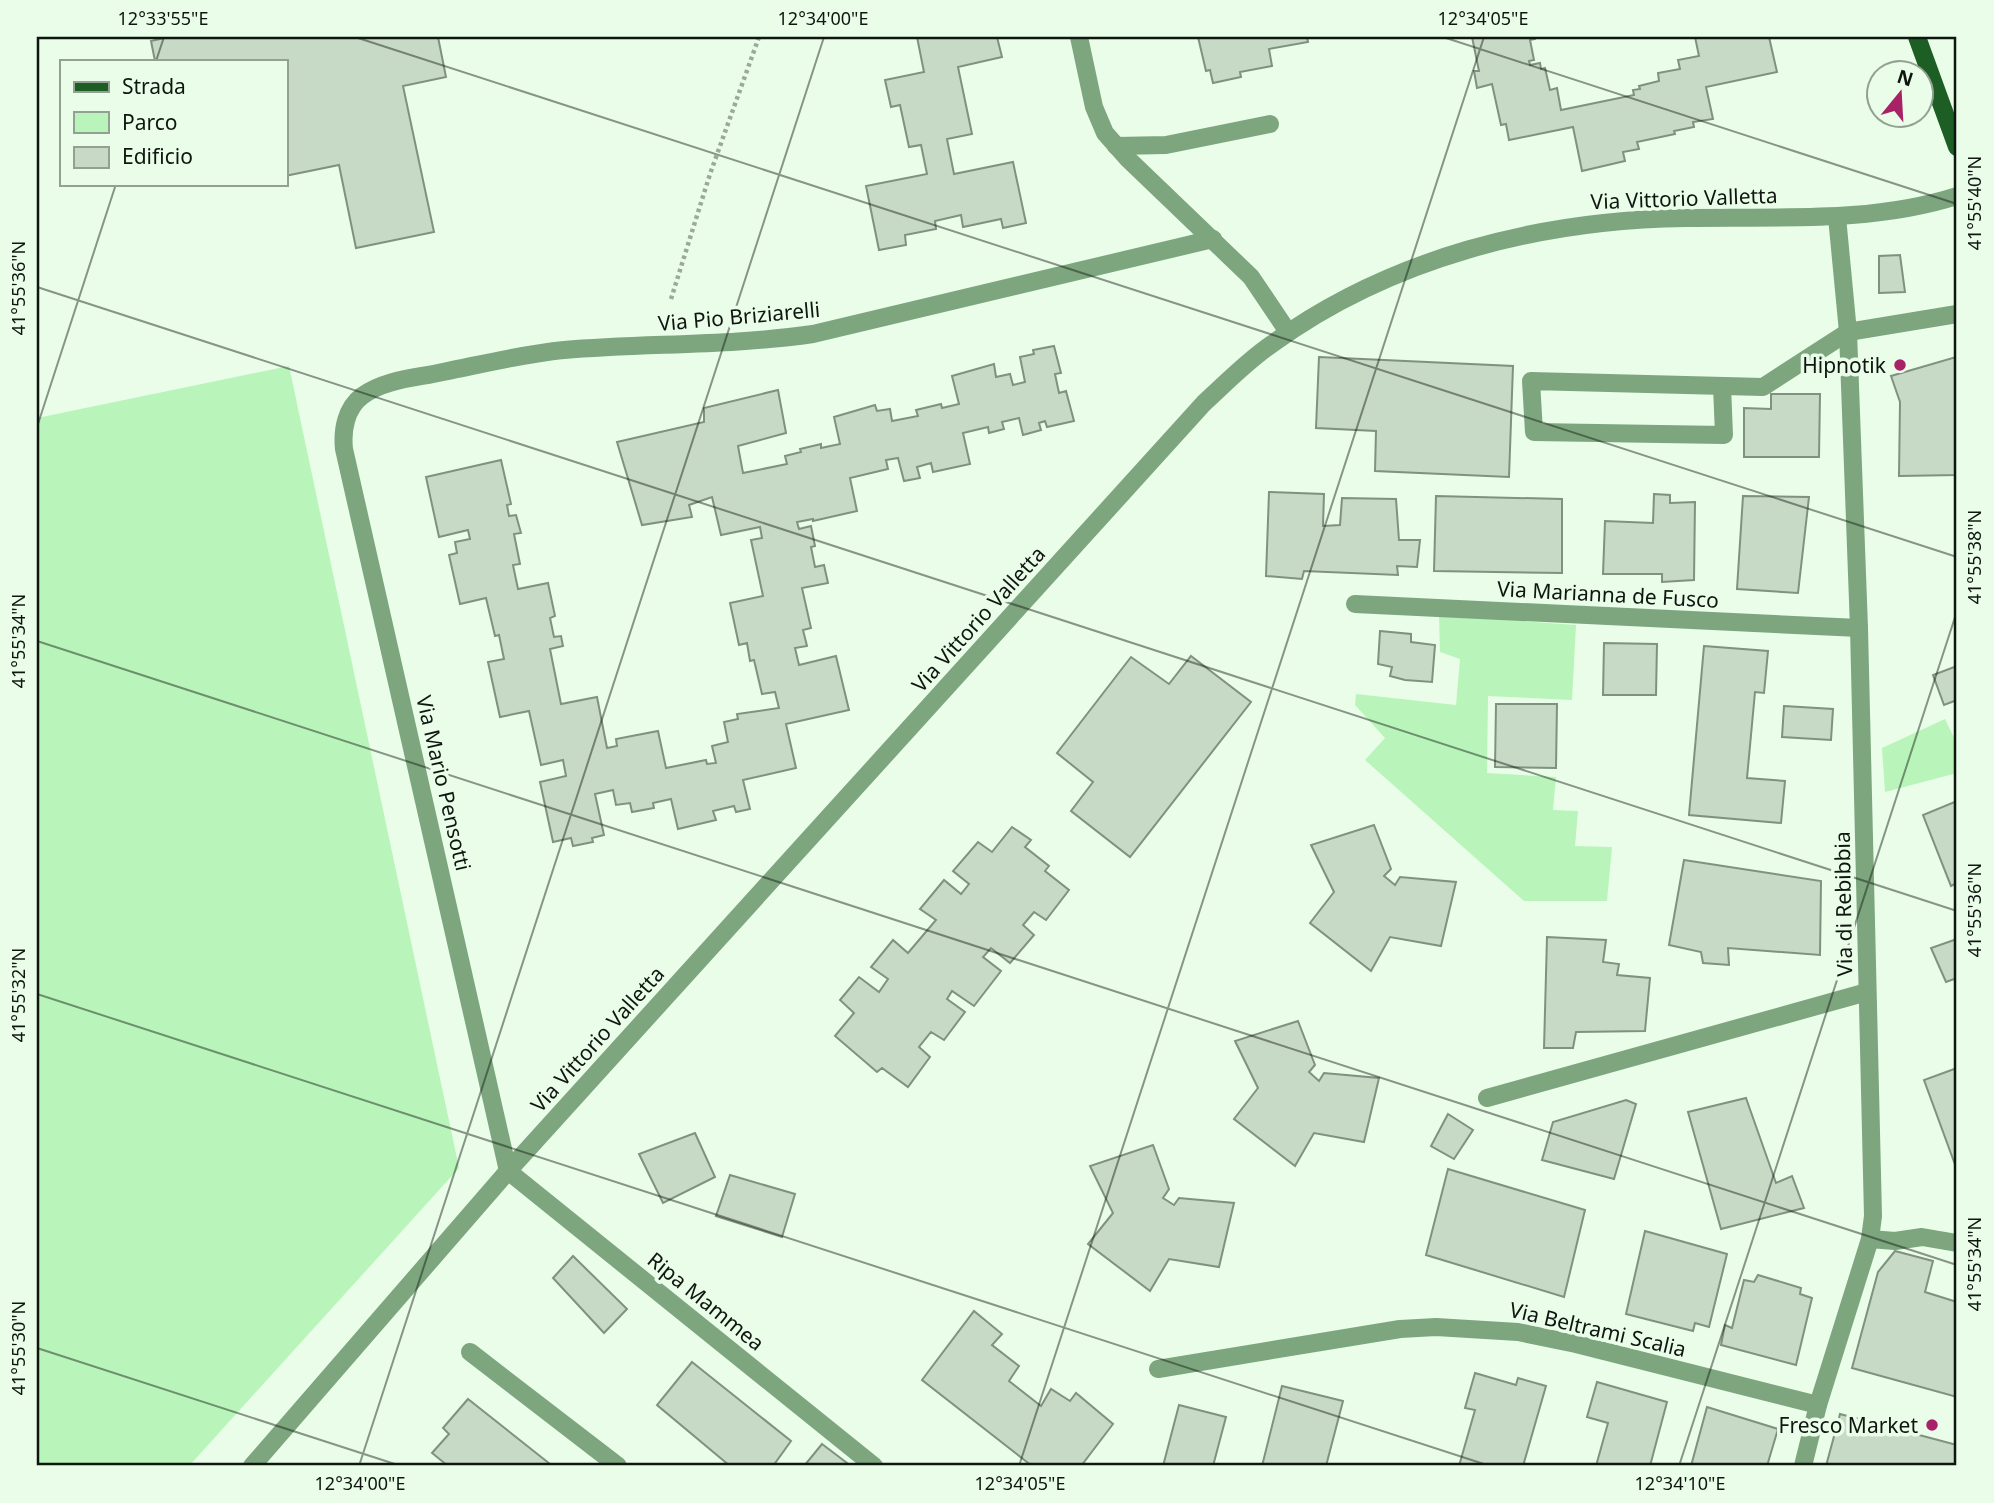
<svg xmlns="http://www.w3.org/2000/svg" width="1994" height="1503" viewBox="0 0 1994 1503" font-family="'Noto Sans',sans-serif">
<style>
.green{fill:#b9f5ba}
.building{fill:#c7dac6;stroke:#7f917f;stroke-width:2}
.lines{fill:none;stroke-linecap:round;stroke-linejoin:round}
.path{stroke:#99a99a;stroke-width:4.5;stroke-dasharray:3.5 3.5;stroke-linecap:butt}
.lane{stroke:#7da67e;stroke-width:18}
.street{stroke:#7da67e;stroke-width:18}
.primary{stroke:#1d5e25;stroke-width:18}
.ticks{fill:none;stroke:#0f1610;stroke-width:2;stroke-opacity:0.45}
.poi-dot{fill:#a92167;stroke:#e9fde9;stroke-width:2.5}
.labels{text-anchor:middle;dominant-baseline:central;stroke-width:7;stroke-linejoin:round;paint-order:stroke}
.street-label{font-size:21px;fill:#0f1610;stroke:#e9fde9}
.poi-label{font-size:21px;fill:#0f1610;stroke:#e9fde9;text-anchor:end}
.neatline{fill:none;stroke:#0f1610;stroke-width:2.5}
.ticks-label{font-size:18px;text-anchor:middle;fill:#0f1610}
</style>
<rect width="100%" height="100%" fill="#e9fde9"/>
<!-- green -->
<g class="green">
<polygon points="289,366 459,1168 189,1466 37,1466 37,418"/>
<polygon points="1439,615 1576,625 1572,700 1488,696 1487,773 1556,777 1553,810 1578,811 1575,846 1612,847 1607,901 1524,901 1365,760 1385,738 1355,705 1356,694 1456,705 1460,659 1440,652"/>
<polygon points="1945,719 1957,744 1957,773 1885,792 1882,748"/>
</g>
<!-- building -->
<g class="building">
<polygon points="169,37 438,37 446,77 403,86 434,232 356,248 339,165 285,176 285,61 155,61 151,41"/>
<polygon points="917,37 997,37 1002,57 958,67 972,134 947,139 954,174 1013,162 1026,223 1003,228 1001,219 963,227 961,215 935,221 936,229 905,235 906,245 879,250 866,186 927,174 921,145 909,147 900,105 891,107 885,80 924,72"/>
<polygon points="1198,37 1307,37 1308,42 1269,49 1272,66 1240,72 1241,77 1213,83 1210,70 1206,71"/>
<polygon points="1472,37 1535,37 1535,39 1530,40 1534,60 1529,61 1530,65 1540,63 1541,69 1545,68 1550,90 1557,88 1561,110 1634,95 1633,90 1640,89 1639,86 1659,81 1658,73 1680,69 1678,60 1699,56 1695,37 1769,37 1777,72 1706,87 1713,119 1693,122 1694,127 1674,131 1675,134 1637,142 1639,149 1623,152 1625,161 1582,171 1573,127 1509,140 1506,124 1501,125 1492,84 1477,88 1474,71 1479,71"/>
<polygon points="1900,255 1905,292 1879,293 1879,256"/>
<polygon points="1054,346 1061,373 1055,374 1059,393 1066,391 1074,421 1047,427 1045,421 1039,423 1041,430 1023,435 1019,418 1002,422 1004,429 989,433 988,427 963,433 970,464 933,472 931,463 917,467 920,478 904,481 898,458 886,460 888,469 850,478 857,511 813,521 813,519 797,522 799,529 811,526 815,546 811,547 815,567 824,565 828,583 802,588 811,628 803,630 807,646 795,648 799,665 836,656 849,710 786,724 796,768 743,780 750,809 736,812 734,806 713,811 716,820 678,829 671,799 653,803 654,808 632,812 630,803 616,805 613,790 595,794 604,835 592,838 593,842 573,846 571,838 553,842 540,782 566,776 563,760 541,765 529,711 500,717 488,662 504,659 499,635 495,636 486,598 460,604 449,555 457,553 455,542 470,539 468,530 439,537 426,477 501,460 511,504 507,505 509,516 516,515 521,533 514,534 520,564 513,565 518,589 548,583 555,616 550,618 554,637 561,636 563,646 550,649 561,704 597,697 607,748 617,746 616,739 658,731 666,768 706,760 707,764 716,763 712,746 728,742 724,722 738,719 737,714 779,708 775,692 762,694 754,660 750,661 747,643 739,645 730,603 763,596 751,540 762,538 760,527 721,535 712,497 689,505 692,517 642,525 617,442 704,422 704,408 778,390 786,433 738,446 743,473 787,464 785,456 801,452 800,449 821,444 821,448 840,444 834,417 875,405 877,411 890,409 892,421 918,416 916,410 941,404 942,408 959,404 952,376 994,364 996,377 1010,374 1013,385 1025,382 1020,357 1034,354 1033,350"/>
<polygon points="1319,357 1513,366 1509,477 1375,471 1376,431 1316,428"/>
<polygon points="1956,357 1957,475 1899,476 1900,402 1891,376"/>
<polygon points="1771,394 1820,394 1819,457 1744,457 1744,408 1771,409"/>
<polygon points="1269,492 1324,494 1323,526 1340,525 1342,498 1396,499 1399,540 1420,540 1417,567 1397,566 1398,575 1304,571 1302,579 1266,576"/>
<polygon points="1654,494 1670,495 1670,503 1695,502 1694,580 1662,582 1662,574 1603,574 1605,521 1653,523"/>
<polygon points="1436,496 1562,499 1562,573 1434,571"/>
<polygon points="1743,496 1809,497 1798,593 1737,589"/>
<polygon points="1380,631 1411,634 1411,642 1435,645 1432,682 1405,680 1390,676 1392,667 1378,664"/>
<polygon points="1604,643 1657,644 1656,695 1603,695"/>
<polygon points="1704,646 1768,651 1764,693 1755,692 1747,778 1785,781 1781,823 1689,815"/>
<polygon points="1191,656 1251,702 1130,857 1071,811 1093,782 1057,753 1131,657 1169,684"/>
<polygon points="1957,666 1957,700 1944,705 1933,675"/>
<polygon points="1496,704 1557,704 1556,768 1495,767"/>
<polygon points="1784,706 1833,709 1831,740 1782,737"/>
<polygon points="1957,801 1957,883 1951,886 1923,815"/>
<polygon points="1374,825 1391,869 1384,876 1395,885 1400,877 1456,882 1441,946 1390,937 1371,971 1310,923 1334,892 1311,845"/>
<polygon points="1012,827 1031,840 1025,847 1049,866 1045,871 1069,890 1046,920 1034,912 1023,925 1034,935 1010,963 991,948 983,957 1001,971 974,1006 952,991 947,999 965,1012 944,1040 931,1032 919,1047 930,1057 908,1087 882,1068 877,1072 835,1036 854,1013 840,1000 859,977 879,992 888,979 871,967 893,940 908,953 936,920 920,909 944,880 961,894 969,884 953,871 978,842 992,852"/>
<polygon points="1684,860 1821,881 1820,955 1728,948 1729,965 1703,963 1701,952 1669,945"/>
<polygon points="1547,937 1606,940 1603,962 1619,964 1617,975 1650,978 1645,1031 1576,1032 1573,1048 1544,1048"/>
<polygon points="1957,939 1957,978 1946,982 1931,948"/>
<polygon points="1298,1021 1315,1065 1309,1072 1319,1081 1324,1073 1379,1078 1364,1142 1314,1133 1295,1166 1234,1119 1258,1088 1235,1041"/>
<polygon points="1957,1068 1957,1170 1924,1080"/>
<polygon points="1746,1098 1776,1183 1792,1176 1804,1208 1721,1229 1688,1112"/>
<polygon points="1626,1100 1636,1104 1614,1179 1542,1160 1553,1122"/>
<polygon points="1448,1114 1473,1130 1454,1159 1431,1146"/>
<polygon points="695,1133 715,1177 663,1203 639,1154"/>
<polygon points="1153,1145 1169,1189 1163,1198 1174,1205 1179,1198 1234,1203 1219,1267 1169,1259 1150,1291 1088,1244 1113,1213 1090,1166"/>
<polygon points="1448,1169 1585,1210 1564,1297 1426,1255"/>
<polygon points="730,1175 795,1194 782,1237 716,1216"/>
<polygon points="1645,1231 1727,1254 1709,1327 1695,1323 1693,1331 1626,1314"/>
<polygon points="1895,1251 1933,1261 1925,1292 1957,1302 1957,1397 1852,1368 1878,1272"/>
<polygon points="573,1256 627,1309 604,1333 553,1278"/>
<polygon points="1758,1275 1801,1288 1800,1294 1812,1298 1796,1365 1721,1345 1725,1325 1732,1328 1744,1280 1754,1282"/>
<polygon points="974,1311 1002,1334 992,1345 1019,1366 1009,1381 1041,1406 1051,1389 1070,1401 1076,1393 1113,1424 1081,1466 1032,1466 922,1380"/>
<polygon points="692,1362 791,1441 773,1466 730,1466 657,1405"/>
<polygon points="1475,1373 1516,1385 1518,1378 1546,1386 1523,1466 1459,1466 1475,1410 1465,1408"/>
<polygon points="1597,1382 1667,1402 1650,1466 1596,1466 1608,1423 1587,1417"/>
<polygon points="1282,1386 1343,1401 1326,1466 1262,1466"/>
<polygon points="468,1399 550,1464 549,1466 448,1466 432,1453 449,1434 443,1428"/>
<polygon points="1179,1405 1226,1417 1213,1466 1163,1466"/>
<polygon points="1707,1407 1778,1429 1767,1466 1691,1466"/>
<polygon points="1840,1414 1957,1445 1957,1466 1826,1466"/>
<polygon points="822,1444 851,1466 804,1466"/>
</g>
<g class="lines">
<!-- path -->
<polyline class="path" points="671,299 710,174 759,37"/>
<!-- lane -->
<g class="lane">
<polyline points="1116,146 1166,145 1270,124"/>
<polyline points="1722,386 1724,435 1534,432 1531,381 1763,387 1848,332"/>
<polyline points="1870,1239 1895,1241 1922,1237 1957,1243"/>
</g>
<!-- street -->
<g class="street">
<polyline points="1079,37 1094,107 1105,133 1128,159 1251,277 1288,332"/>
<polyline points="1848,332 1957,314"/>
<polyline points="1355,604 1859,628"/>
<polyline points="1487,1098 1867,992"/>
<path d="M 508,1171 L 344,449 C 342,430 346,408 362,396 C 385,379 417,378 443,372 C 483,364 523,354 564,350 C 647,343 730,346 813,334 L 1213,239"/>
<polyline points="508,1171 874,1466"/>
<polyline points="470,1352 618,1466"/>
<polyline points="1158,1369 1400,1329 1436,1327 1518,1332 1576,1344 1818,1405"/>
<path d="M 252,1466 L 508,1171 L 1204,403 C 1226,383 1247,361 1272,344 C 1390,258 1540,220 1685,218 C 1776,216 1869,224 1957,196"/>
<polyline points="1803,1466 1818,1405 1870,1239 1873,1216 1859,628 1848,332 1837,217"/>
</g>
<!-- primary -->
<polyline class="primary" points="1917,37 1957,147"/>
</g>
<!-- ticks -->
<path class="ticks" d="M 355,37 L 1957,557M 1443,37 L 1957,204M 156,61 L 164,37M 37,287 L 1957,911M 37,427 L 116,184M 37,641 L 1957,1265M 37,994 L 1490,1466M 37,1348 L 401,1466M 359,1466 L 824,37M 1019,1466 L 1484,37M 1679,1466 L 1957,611"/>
<!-- markers -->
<g class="poi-dot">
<circle cx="1900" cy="365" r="7"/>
<circle cx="1932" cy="1425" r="7"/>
</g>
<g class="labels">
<!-- street labels -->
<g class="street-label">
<text transform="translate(1684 198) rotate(-2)">Via Vittorio Valletta</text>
<text transform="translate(739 316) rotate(-5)">Via Pio Briziarelli</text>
<text transform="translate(1608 594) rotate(3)">Via Marianna de Fusco</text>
<text transform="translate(978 619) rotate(-48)">Via Vittorio Valletta</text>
<text transform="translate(444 783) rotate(77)">Via Mario Pensotti</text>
<text transform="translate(1843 904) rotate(-91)">Via di Rebibbia</text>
<text transform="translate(597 1039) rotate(-48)">Via Vittorio Valletta</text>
<text transform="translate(706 1301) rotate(39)">Ripa Mammea</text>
<text transform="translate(1598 1329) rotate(13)">Via Beltrami Scalia</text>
</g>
<!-- poi labels -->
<g class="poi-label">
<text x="1886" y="365">Hipnotik</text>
<text x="1918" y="1425">Fresco Market</text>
</g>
</g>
<!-- border -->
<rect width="1994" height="1503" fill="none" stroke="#e9fde9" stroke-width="77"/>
<!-- legend -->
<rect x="60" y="60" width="228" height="126" fill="#e9fde9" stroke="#92a192" stroke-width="2"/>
<rect x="74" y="82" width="35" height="10" fill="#1d5e25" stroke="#92a192" stroke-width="2"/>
<text x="122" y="94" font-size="21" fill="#0f1610">Strada</text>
<rect x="74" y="112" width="35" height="21" fill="#b9f5ba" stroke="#92a192" stroke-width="2"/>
<text x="122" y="130" font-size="21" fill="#0f1610">Parco</text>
<rect x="74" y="147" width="35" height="21" fill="#c7dac6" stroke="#92a192" stroke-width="2"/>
<text x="122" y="164" font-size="21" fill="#0f1610">Edificio</text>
<!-- north arrow -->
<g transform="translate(1900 94) rotate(18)"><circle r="33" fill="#e9fde9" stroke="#92a192" stroke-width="2"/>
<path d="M0-5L12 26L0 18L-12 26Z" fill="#a92167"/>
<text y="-10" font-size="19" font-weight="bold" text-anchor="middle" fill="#0f1610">N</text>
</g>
<rect x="38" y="38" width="1917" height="1426" class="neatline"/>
<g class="ticks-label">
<text x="163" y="25">12°33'55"E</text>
<text x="823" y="25">12°34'00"E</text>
<text x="1483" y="25">12°34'05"E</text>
<text transform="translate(1975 203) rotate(-90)" y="6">41°55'40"N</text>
<text transform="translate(19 288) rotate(-90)" y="6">41°55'36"N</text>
<text transform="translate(1975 557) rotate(-90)" y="6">41°55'38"N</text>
<text transform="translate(19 641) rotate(-90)" y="6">41°55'34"N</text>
<text transform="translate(1975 910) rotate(-90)" y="6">41°55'36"N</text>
<text transform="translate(19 995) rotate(-90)" y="6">41°55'32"N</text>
<text transform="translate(1975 1264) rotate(-90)" y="6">41°55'34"N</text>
<text transform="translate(19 1348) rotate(-90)" y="6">41°55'30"N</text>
<text x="360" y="1490">12°34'00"E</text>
<text x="1020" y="1490">12°34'05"E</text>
<text x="1680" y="1490">12°34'10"E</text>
</g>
</svg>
